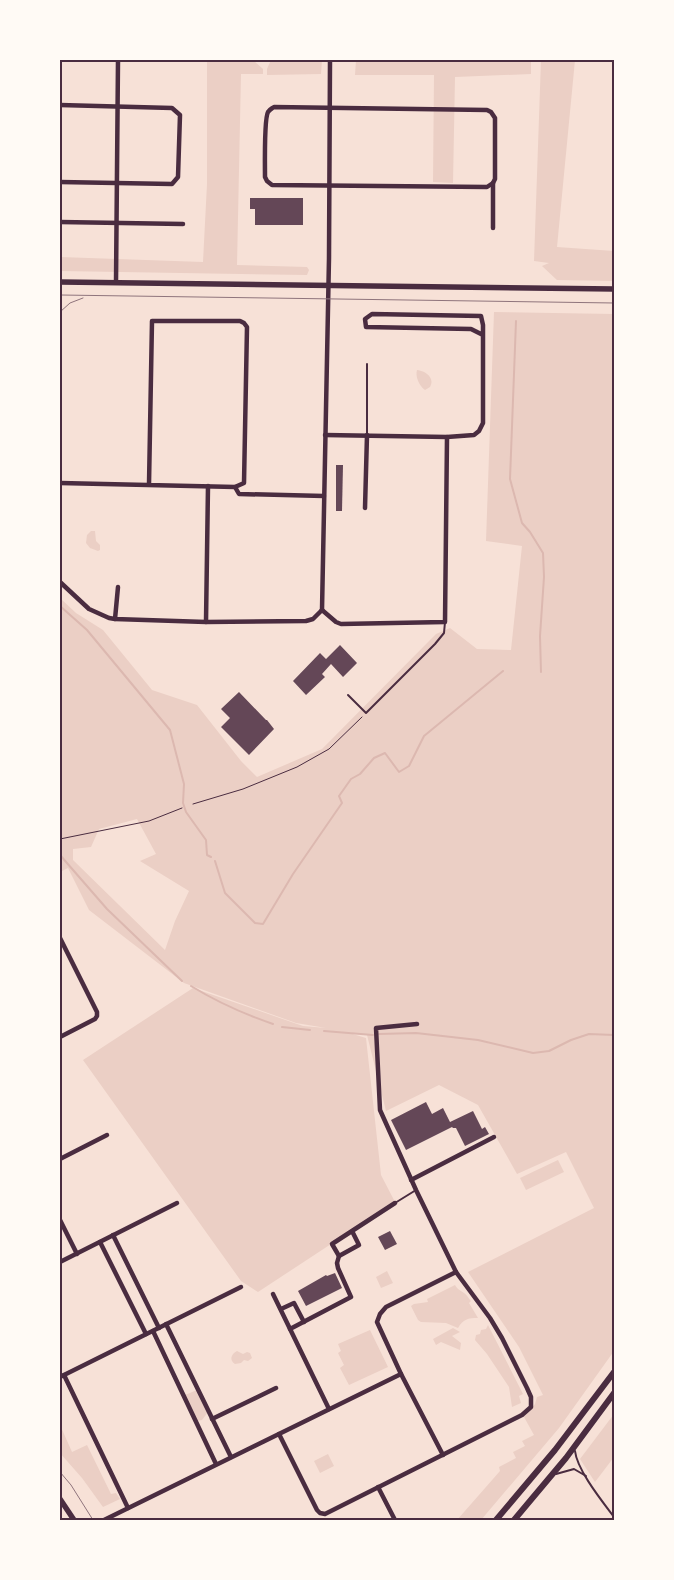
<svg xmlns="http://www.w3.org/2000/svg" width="674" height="1580" viewBox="0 0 674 1580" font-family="Jost,sans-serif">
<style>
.green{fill:#ebcfc5;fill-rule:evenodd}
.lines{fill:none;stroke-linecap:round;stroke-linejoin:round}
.stream{stroke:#dcb8b0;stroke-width:2}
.building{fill:#644757}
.path{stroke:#4a2c40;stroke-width:1}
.service{stroke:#4a2c40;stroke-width:2}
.minor{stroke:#4a2c40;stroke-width:4.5}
.secondary{stroke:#4a2c40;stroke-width:5.5}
.primary{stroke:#4a2c40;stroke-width:6}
.tram{stroke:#8f747c;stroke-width:1}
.neatline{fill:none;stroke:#4a2c40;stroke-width:2}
</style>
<rect width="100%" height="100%" fill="#f7e1d7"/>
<!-- green -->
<g class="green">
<polygon points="207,60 253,60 263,69 263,74 241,74 237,265 307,267 309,270 307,275 60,271 60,257 203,262 207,184"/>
<polygon points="271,60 322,60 321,74 267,75 267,69"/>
<polygon points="356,60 531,60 531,74 455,77 453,183 433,182 434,75 355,75"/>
<polygon points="541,60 575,60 557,247 614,251 614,281 557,280 542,266 549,263 534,261"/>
<path d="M 494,312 L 614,314 L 614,1351 L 559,1428 L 481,1520 L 457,1520 L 500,1471 L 499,1467 L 516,1458 L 513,1452 L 525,1446 L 522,1441 L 534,1435 L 524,1417 L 535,1404 L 537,1397 L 543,1395 L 519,1347 L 468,1272 L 594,1208 L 566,1152 L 517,1174 L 478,1105 L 439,1085 L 386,1111 L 367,1035 L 346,1032 L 366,1038 L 381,1175 L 395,1202 L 258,1292 L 241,1281 L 83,1060 L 193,988 L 303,1026 L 326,1028 L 296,1023 L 184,983 L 89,910 L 68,868 L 60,872 L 60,598 L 76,613 L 103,630 L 152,690 L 197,705 L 241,761 L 257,777 L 322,749 L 436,634 L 450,628 L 477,649 L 511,650 L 522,546 L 486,541 ZM 137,819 L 156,854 L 140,861 L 189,891 L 175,921 L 165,950 L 73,860 L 73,849 L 91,847 L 99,829 Z"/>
<path d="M 417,370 C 426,371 435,378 430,387 L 425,390 C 419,386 415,376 417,370 Z"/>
<polygon points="91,531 95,531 96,541 100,545 100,550 98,551 90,548 86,543 87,535"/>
<polygon points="558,1160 564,1172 526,1190 520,1178"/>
<polygon points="387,1271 393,1283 381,1288 376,1277"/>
<path d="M 455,1285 C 458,1290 460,1290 464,1293 C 467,1295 469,1299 471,1301 L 469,1303 L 478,1318 C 468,1318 463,1319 458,1328 L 446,1323 L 421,1322 L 418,1320 L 411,1306 L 414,1304 L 428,1302 L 427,1299 Z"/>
<polygon points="488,1325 523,1394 519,1396 521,1403 512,1407 509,1387 487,1354 475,1340 476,1335 480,1334 481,1330 486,1329"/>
<polygon points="453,1328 460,1332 452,1336 461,1343 460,1350 441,1342 436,1345 433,1339"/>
<polygon points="370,1330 388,1367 349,1385 340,1368 344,1365 338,1353 341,1351 338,1344"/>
<path d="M 237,1351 L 243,1354 L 247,1352 L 250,1353 L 252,1358 L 248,1361 L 244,1360 L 241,1363 L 235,1364 C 229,1360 231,1354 237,1351 Z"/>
<polygon points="197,1390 208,1412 202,1420 197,1421 185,1395"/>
<polygon points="614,1414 614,1457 595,1482 580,1459"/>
<polygon points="60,1425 72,1452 87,1445 111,1494 116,1493 120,1499 103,1507 82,1478 60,1453"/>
<polygon points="328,1454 334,1466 320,1473 314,1461"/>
</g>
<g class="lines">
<!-- stream -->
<g class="stream">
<polyline points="516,321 510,479 522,523 530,532 543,553 544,577 540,636 541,672"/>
<polyline points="60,606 87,630 170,730 184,784 183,803 186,812 206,840 207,855 211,857"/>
<polyline points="60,855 107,909 182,981"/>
<polyline points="215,861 225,893 255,923 263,924 293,874 342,803 339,796 351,779 360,774 374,758 385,753 399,772 409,766 424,736 503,671"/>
<path d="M 191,986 C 217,1002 244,1014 273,1024"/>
<polyline points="282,1027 310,1030"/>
<polyline points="324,1031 373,1035"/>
<polyline points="379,1034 416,1033 478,1040 533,1053 549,1051 571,1040 589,1034 614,1035"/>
</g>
</g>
<!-- building -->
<g class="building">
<polygon points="250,198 303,198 303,225 255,225 255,209 250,209"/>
<polygon points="336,465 343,465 342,511 336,511"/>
<polygon points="340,645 357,663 343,677 331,664 322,674 325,677 306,695 293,681 320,653 326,659"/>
<polygon points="239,692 266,720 267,720 274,729 249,755 221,727 230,718 221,709"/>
<polygon points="426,1102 432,1114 443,1108 450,1122 473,1111 482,1129 485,1127 489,1134 465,1146 456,1128 453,1128 452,1127 406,1150 391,1120"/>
<polygon points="390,1231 397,1244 385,1250 378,1237"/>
<polygon points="335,1273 342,1288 306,1306 298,1291 326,1275 327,1276"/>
</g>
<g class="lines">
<!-- path -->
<g class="path">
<polyline points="193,804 243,789 297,767 329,749 362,717"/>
<polyline points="60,839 149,821 182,808"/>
</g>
<!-- service -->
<g class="service">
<polyline points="367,435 367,364"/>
<polyline points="348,695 366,713 435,644 444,633 445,622"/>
<polyline points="395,1203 416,1190"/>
<path d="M 575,1451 C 577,1470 602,1501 614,1517"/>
<polyline points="556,1474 574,1469 586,1476"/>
</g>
<!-- minor -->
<g class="minor">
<polyline points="60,105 172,108 180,115 178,177 172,184 60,182"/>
<path d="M 274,107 L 487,110 L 491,112 L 495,118 L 495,179 L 493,183 L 487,187 L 272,185 L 267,181 L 265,177 C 265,166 264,119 268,112 C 270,109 271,109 274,107 Z"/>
<polyline points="493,183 493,228"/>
<polyline points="60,222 183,224"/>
<polyline points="116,282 118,60"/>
<polyline points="325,435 447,437 474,435 479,431 483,423 483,335 471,329 366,327 365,319 372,314 481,316 483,325 483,335"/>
<polyline points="60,483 235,487 244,483 247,327 244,323 240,321 152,321 149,484"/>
<polyline points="235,487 239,494 324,496"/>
<polyline points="365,508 367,435"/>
<polyline points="60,582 89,609 109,618 115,619 206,622 306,621 313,619 322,610"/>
<polyline points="322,610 329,258 330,60"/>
<polyline points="322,610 336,622 341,624 445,622 447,437"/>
<polyline points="115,619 118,587"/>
<polyline points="206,622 208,486"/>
<polyline points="60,938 97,1012 97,1016 95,1019 60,1037"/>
<polyline points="60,1159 107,1135"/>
<polyline points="411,1180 494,1137"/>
<polyline points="60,1220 77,1254"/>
<polyline points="352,1231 359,1245 339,1256 332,1244 395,1203"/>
<polyline points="113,1235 159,1328"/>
<polyline points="100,1242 146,1334"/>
<polyline points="60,1262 177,1203"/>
<polyline points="273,1294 329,1409"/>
<polyline points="281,1309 294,1303 304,1322"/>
<polyline points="166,1324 231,1457"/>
<polyline points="290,1329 351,1297 338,1268 337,1263 339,1256"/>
<polyline points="153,1331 216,1464"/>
<polyline points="64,1375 128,1508"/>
<polyline points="60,1377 241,1287"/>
<polyline points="212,1419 276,1388"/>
<polyline points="279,1434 317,1510 320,1513 325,1514 522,1415 531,1407 531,1397 527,1388 502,1338 490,1318 456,1272 416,1190 380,1110 376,1028 417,1024"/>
<polyline points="443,1455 401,1374 377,1322 380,1314 386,1307 456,1272"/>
<polyline points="378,1487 395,1520"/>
<polyline points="104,1520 401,1374"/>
</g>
<!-- secondary -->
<g class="secondary">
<polyline points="60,282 614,289"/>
<polyline points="60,1499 74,1520"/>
</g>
<!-- primary -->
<g class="primary">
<polyline points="496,1520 555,1450 614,1372"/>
<polyline points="514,1520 566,1458 614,1393"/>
</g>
<!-- tram -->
<g class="tram">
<polyline points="60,295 614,303"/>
<polyline points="60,312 70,303 83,298"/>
<polyline points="60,1472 71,1485 93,1520"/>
</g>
</g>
<!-- border -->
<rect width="674" height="1580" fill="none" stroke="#fffaf5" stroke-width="122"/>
<rect x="61" y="61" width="552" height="1458" class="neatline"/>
</svg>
